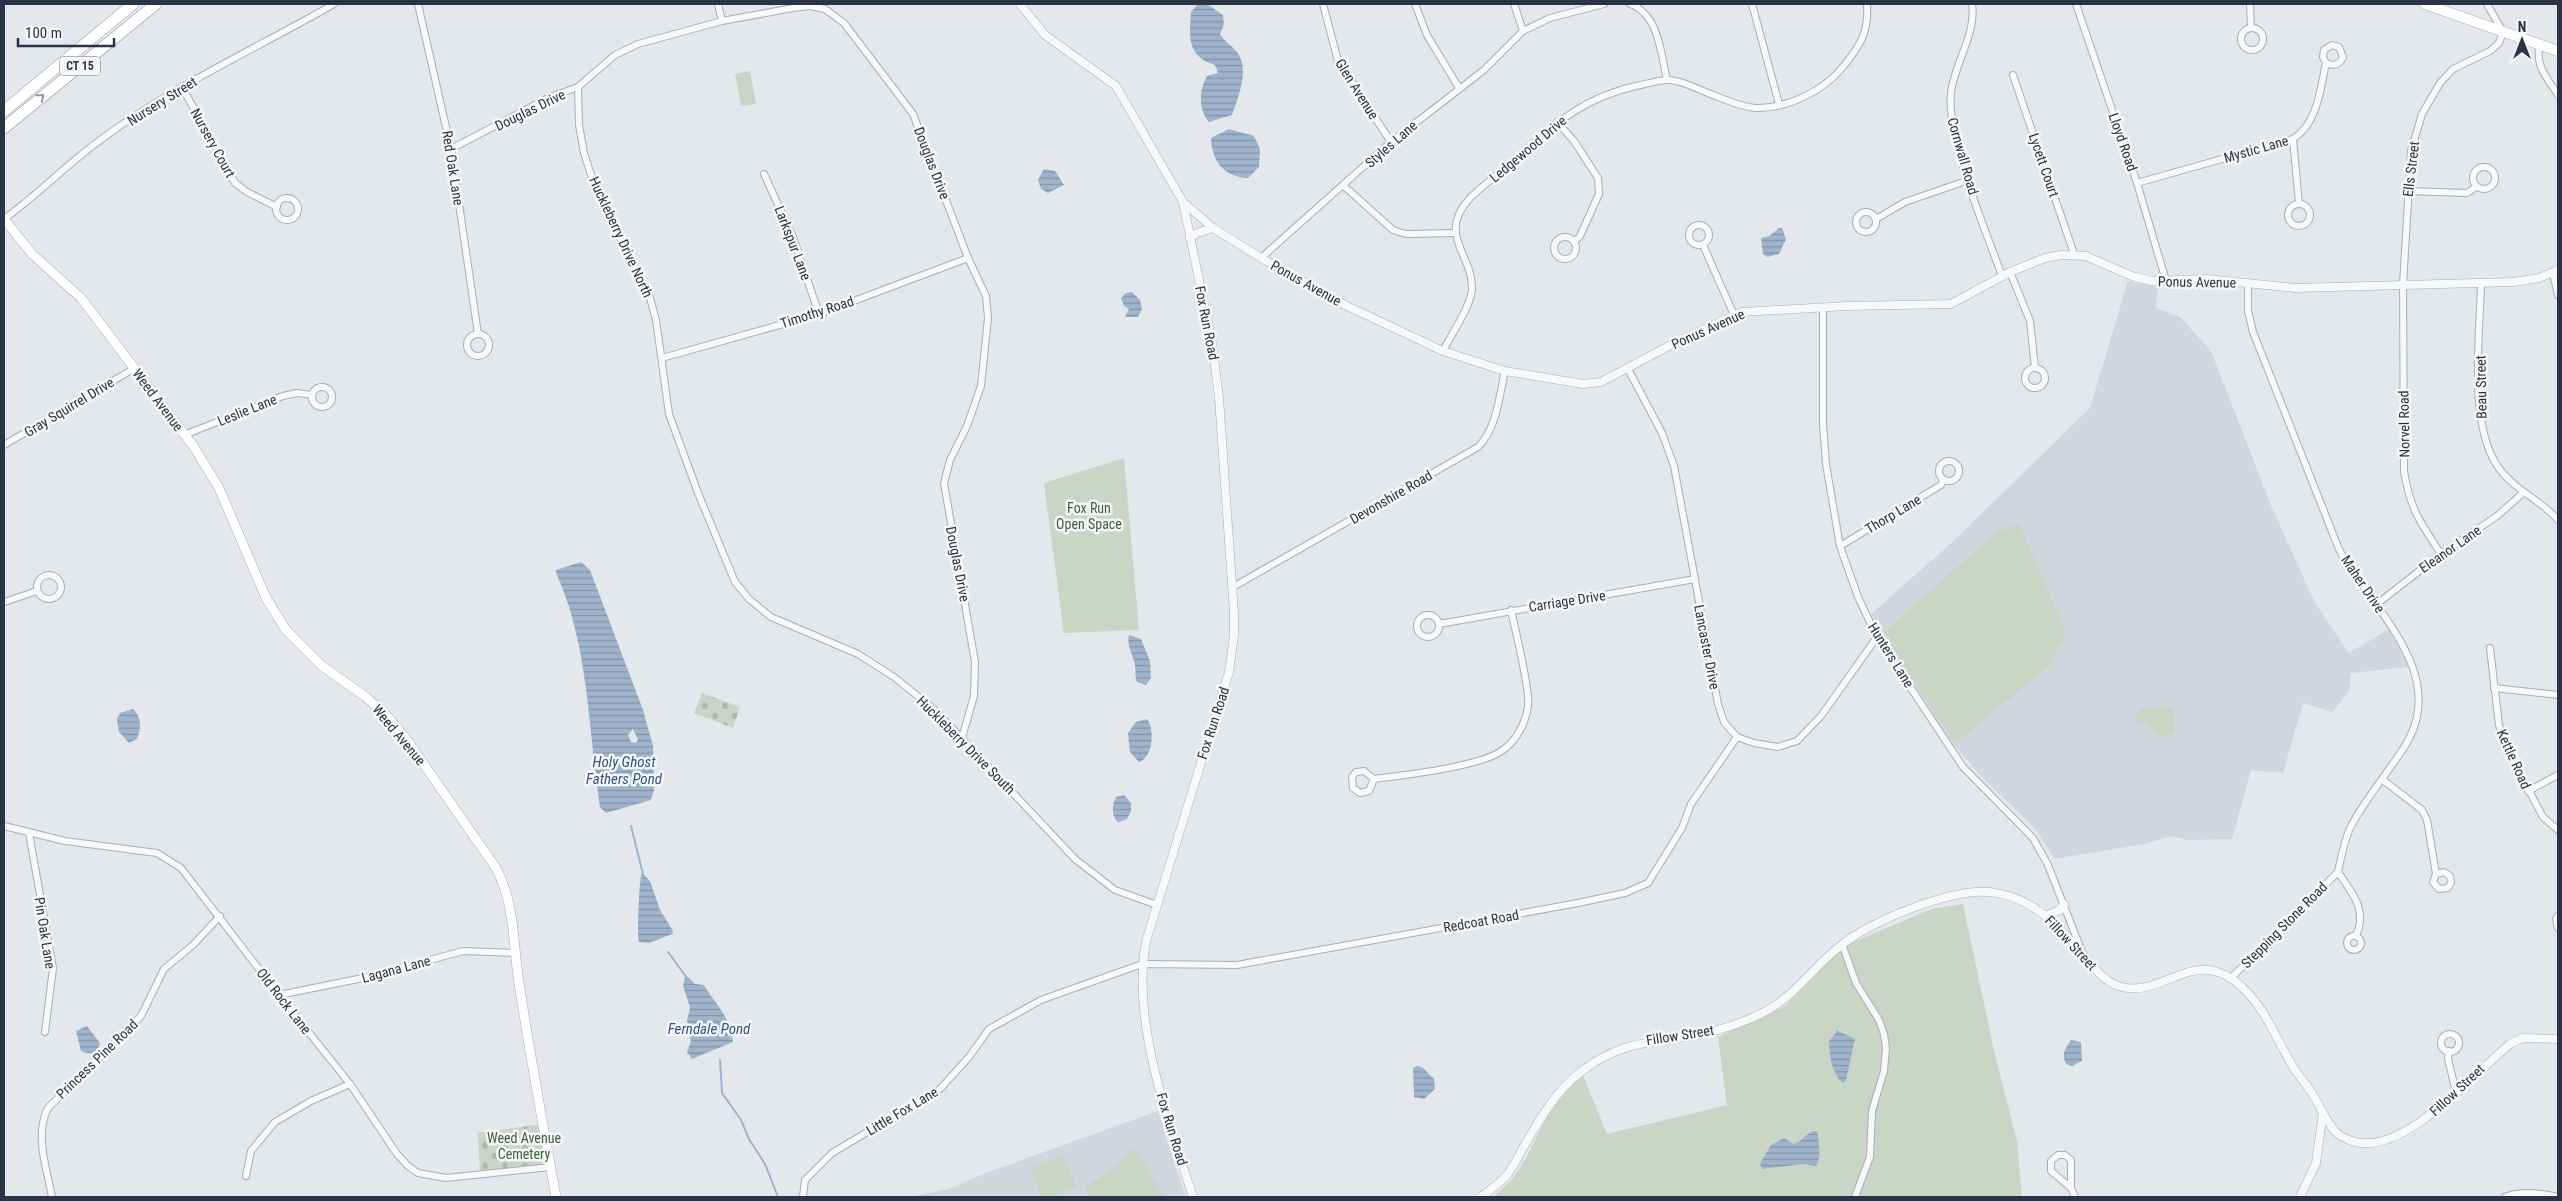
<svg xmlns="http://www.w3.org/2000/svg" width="2562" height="1201" viewBox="0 0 2562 1201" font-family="'Roboto Condensed',sans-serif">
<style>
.built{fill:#d2d6de}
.green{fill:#c9d6c5}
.cemetery{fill:url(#cemetery-stones)}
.water{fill:url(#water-rules);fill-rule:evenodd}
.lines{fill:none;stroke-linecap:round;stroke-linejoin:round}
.stream{stroke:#9fb4cc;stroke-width:2}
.minor-casing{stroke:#a9aeb7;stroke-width:8}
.tertiary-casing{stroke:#a9aeb7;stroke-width:9}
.secondary-casing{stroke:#a9aeb7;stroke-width:10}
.primary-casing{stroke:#a3abb8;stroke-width:11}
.motorway-casing{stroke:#8b94a3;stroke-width:12}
.minor{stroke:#f7f8fa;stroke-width:6}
.tertiary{stroke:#f7f8fa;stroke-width:8}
.secondary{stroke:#fff;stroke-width:9}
.primary{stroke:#fff;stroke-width:10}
.motorway{stroke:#fff;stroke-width:11}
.oneway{stroke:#959aa2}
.labels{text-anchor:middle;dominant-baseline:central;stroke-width:5;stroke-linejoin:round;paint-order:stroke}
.shield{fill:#f4f6f9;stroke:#676e7b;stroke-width:1}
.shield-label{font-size:12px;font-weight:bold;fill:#2b3445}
.street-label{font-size:14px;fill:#2b3445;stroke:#f4f6f9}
.park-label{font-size:14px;fill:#3f6138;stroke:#f4f6f9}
.water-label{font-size:15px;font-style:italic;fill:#34527a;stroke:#f4f6f9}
</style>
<defs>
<pattern id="cemetery-stones" width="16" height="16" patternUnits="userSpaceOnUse" patternTransform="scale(1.25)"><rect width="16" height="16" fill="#c9d6c5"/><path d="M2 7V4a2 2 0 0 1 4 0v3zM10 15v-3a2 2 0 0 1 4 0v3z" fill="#adb8ab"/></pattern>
<pattern id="water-rules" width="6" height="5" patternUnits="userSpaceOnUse" patternTransform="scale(1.25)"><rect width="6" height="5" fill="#9fb4cc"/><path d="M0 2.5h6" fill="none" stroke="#8293a7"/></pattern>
</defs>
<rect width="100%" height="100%" fill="#e4e7ec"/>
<!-- built -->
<g class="built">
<polygon points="2128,281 2158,287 2156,308 2180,317 2211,351 2272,508 2315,603 2349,653 2389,629 2409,667 2351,673 2349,691 2332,712 2303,703 2283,773 2251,770 2232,839 2188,840 2171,836 2145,844 2055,859 2034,828 1982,777 1952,743 1892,652 1871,614 1947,547 2090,408"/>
<polygon points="1158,1111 1186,1197 909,1197 949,1189 983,1174"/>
</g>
<!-- green -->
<g class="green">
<polygon points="750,71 756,104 741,106 735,74"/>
<polygon points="1124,458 1139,630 1064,633 1044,483"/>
<polygon points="2019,523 2066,633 2047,668 1955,743 1884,638 1883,633 1995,533"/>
<path d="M 2173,707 L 2175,734 L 2156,736 C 2154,727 2146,724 2138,723 L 2135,719 L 2136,714 L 2142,709 Z"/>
<path d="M 1963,904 L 1993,1046 L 2017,1141 L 2022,1197 L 1493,1197 C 1524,1173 1528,1151 1546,1119 C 1556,1102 1571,1088 1582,1073 L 1607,1134 L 1727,1105 L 1718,1037 L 1784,1007 L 1835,955 L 1849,944 L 1931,909 Z"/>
<polygon points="1131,1150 1138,1150 1164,1197 1089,1196 1085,1188 1116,1166"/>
<polygon points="1063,1155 1076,1187 1050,1197 1042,1197 1030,1168"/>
</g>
<!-- cemetery -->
<g class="cemetery">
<polygon points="702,693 740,707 733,728 694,713"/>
<polygon points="543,1124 550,1163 480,1171 478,1133"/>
</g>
<!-- water -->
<g class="water">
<path d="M 1207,4 L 1223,15 L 1224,24 L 1220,34 C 1225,42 1230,44 1236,51 C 1251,67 1238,98 1232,115 L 1209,122 C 1198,109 1199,90 1207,76 L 1218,73 L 1215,65 C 1187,57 1189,36 1191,12 L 1197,5 Z"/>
<path d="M 1229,129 L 1254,136 L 1260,149 L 1259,167 L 1248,178 C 1224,177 1212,162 1211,138 Z"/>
<polygon points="1044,169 1055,171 1064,185 1048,193 1041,189 1038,180"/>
<polygon points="1779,228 1782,228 1786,239 1779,254 1767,257 1763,254 1761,238 1769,236"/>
<polygon points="1132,292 1140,300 1142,309 1138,317 1125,317 1129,309 1124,306 1121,298 1126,293"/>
<path d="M 581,562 L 590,570 L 643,710 L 653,746 L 654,790 L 651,800 L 606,813 L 600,807 C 588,730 589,644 556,573 L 556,570 ZM 633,729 L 638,740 L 635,743 L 631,742 L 628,735 Z"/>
<path d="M 1129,635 L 1141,639 L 1150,661 L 1151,678 L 1146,685 L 1137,682 C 1135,677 1136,672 1135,666 C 1134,655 1126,647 1129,635 Z"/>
<path d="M 133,709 C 142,717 141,729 137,739 L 129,743 L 119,732 L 117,719 L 120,713 Z"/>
<path d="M 1147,719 C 1155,730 1153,757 1139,762 L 1130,752 L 1128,733 L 1136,722 Z"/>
<path d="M 1124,795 L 1131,803 L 1131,811 L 1127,819 L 1118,822 C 1111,816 1112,805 1116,797 Z"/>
<path d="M 642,873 L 650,881 L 660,910 L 673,931 L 672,934 L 649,943 L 639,942 C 637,935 639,877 642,873 Z"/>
<path d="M 685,977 L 689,978 L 695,984 L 704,985 C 717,1007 729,1014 733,1042 L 692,1059 L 687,1052 L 691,1041 L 687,1021 L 690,1007 L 683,986 Z"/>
<path d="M 87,1026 L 100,1043 C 98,1053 90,1056 81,1051 L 76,1031 Z"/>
<path d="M 1836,1030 L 1855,1039 L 1846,1080 L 1843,1083 C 1832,1075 1829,1053 1829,1041 L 1836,1033 Z"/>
<path d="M 2071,1040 L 2081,1042 L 2082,1061 L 2072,1066 L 2066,1064 C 2061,1053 2065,1049 2071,1040 Z"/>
<polygon points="1417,1066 1422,1067 1434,1079 1435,1089 1424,1099 1414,1097 1413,1068"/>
<path d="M 1814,1131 L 1817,1132 C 1819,1142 1822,1157 1816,1166 L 1803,1164 L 1762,1169 L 1760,1164 L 1771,1145 L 1784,1138 L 1793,1144 C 1802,1143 1804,1134 1814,1131 Z"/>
</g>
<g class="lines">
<!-- stream -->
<g class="stream">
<polyline points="631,826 643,874"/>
<polyline points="668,952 687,978"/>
<polyline points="720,1060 722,1093 741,1120 749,1139 765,1164 778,1197"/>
</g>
<defs>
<g id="minor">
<polyline points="418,4 451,149 478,334"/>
<polyline points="718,4 722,21"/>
<polyline points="1323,4 1338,61 1391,142"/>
<polyline points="1415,4 1427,35 1459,88"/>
<polyline points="1514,4 1523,31"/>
<path d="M 1630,4 C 1659,14 1661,54 1667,80"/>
<polyline points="1752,4 1779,104"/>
<path d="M 1972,4 C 1977,33 1954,64 1951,93 C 1946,138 1986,231 2002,276"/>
<polyline points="2076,4 2137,183 2166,281"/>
<polyline points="2250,4 2251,28"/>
<circle cx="2252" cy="39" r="11"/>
<path d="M 2540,45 C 2534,65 2548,79 2558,95"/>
<polyline points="2013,75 2074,254"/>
<polyline points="182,87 235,183 247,192 277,207"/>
<polyline points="578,87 579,125 584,153 595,187 650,298 656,320 669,414 698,493 735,582 749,599 771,617 858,654 894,677 935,710 1075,859 1115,890 1157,905"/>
<polyline points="1557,122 1574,141 1598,178 1599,194 1580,236 1574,242"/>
<polyline points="2293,139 2299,204"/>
<polyline points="451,149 548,98 578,87 615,55 638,44 722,21 793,8 810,6 825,9 844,23 913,114 968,258 986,296 988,318 981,386 967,426 950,460 944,483 975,662 974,696 962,738"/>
<circle cx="2484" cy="178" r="11"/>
<polyline points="764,174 793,237 819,314"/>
<path d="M 2137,183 L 2293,139 C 2318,123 2320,90 2326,63 L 2323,57 L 2324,50 L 2332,45 L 2339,47 L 2343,57 C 2340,64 2334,67 2326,63"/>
<polyline points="1344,186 1393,230 1406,234 1455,233"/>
<polyline points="2407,191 2467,193 2476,187"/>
<circle cx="287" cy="209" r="11"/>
<circle cx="2299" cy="215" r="11"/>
<circle cx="1866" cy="222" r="10"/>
<path d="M 4,219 C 36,196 63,168 95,144 C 168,88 254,50 334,4"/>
<polyline points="1876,219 1905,202 1969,180"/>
<circle cx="1699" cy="235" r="10"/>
<circle cx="1565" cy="248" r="11"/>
<polyline points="1703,245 1734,315"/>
<polyline points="1261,258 1391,142 1484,70 1523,31 1550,18 1604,4"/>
<polyline points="2010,272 2030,321 2035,368"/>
<polyline points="2553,273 2558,295"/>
<path d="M 2248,283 L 2248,311 L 2253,332 L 2331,529 C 2335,540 2339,551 2345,560 C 2380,616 2450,679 2403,749 C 2386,775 2364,801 2350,828 C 2344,842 2341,857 2338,872"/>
<path d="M 2481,283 C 2480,334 2468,424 2498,467 C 2514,490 2541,500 2558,520"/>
<polyline points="1823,307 1823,424 1826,464 1840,546 1858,597 1877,637 1963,767 2033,838 2048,865 2082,952"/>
<circle cx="478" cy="345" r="11"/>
<path d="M 1443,351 C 1451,335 1471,306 1472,289 C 1473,254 1436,235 1470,198 C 1482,186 1497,175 1510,164 C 1551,128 1580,98 1636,86 C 1646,84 1656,81 1666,80 C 1680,79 1699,90 1713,95 C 1726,100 1741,107 1756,108 C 1787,109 1823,91 1842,68 C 1860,46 1869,33 1867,4"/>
<polyline points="662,358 819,314 968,258"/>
<circle cx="2035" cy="378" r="10"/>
<polyline points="1628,369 1662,433 1674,466 1718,704 1724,722 1737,737 1754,743 1778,747 1797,741 1821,716 1877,637"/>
<circle cx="322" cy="397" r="10"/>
<polyline points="184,435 283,396 297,393 312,395"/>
<polyline points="4,445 135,368"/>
<circle cx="1949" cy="471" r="10"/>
<polyline points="1840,546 1941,485 1943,480"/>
<path d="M 2441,554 C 2420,522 2410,509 2404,471 L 2403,285 L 2411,151 L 2422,114 L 2440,83 L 2453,69 L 2490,51 L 2499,43 L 2503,32 L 2487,4"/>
<circle cx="49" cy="587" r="12"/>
<path d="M 1233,587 L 1478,447 C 1497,428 1499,397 1505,371"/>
<polyline points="4,602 37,591"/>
<polyline points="2377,604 2441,554 2497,516 2523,493"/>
<circle cx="1428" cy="626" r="11"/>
<polyline points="1439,624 1695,579"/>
<polyline points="2490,648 2499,725 2505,745 2543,817 2558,830"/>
<polyline points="2494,688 2558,695"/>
<path d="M 1374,779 L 1369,791 L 1360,793 L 1353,788 L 1352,777 L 1356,772 L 1364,771 L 1374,779 C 1405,775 1476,767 1500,752 C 1518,741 1530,716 1528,696 C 1525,668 1517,638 1511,610"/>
<polyline points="2383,780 2422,810 2427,820 2436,874 2433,882 2439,889 2448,888 2451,883 2450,876 2444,872 2436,874"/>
<polyline points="2528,791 2558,775"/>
<polyline points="4,826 65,841 157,853 181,868 279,995 350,1084 397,1154 408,1166 418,1173 446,1178 550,1167"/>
<polyline points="29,833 53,968 45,1032"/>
<path d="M 2338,872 C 2352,893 2368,910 2356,936"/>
<polyline points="2558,916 2556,919 2558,928"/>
<circle cx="2354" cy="943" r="7"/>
<polyline points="1842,944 1856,983 1879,1020 1884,1034 1886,1048 1884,1071 1872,1111 1870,1157 1855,1197"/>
<polyline points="2231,978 2338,872"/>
<polyline points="279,995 368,977 463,951 515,953"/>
<circle cx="2450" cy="1043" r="9"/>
<polyline points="2449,1051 2448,1059 2456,1092"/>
<polyline points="246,1176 251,1151 275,1122 311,1101 350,1084"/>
<polyline points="2071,1188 2051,1171 2051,1161 2058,1155 2065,1155 2071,1160 2071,1188 2075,1197"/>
<path d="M 52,1197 C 47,1169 34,1135 48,1108 L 141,1016 L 164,969 L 193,945 L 220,916"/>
<polyline points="803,1197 805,1180 832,1153 940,1089 969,1057 989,1029 1041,1000 1142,964 1237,965 1578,903 1625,893 1648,883 1682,828 1691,804 1737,737"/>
<path d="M 2505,1197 C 2521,1190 2541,1193 2558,1197"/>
</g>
<g id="tertiary">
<polyline points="1020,4 1045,35 1116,86 1183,202 1213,228 1261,258 1347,306 1443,351 1505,371 1583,384 1601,382 1680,340 1742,312 1847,306 1951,304 2010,272 2045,258 2061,255 2086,256 2132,276 2152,281 2207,279 2295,288 2514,282 2539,278 2558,270"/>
<path d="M 1183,202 L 1212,343 L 1219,398 L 1234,613 L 1234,635 L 1229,672 L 1147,938 C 1129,1016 1169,1123 1193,1197"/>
<polyline points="1190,238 1197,233 1213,228"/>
<polyline points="2048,915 2060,910 2064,904"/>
<path d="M 1481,1197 C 1490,1190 1499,1184 1506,1176 C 1513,1168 1518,1157 1523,1148 C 1540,1119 1555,1091 1582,1071 C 1617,1044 1644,1043 1685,1037 C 1709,1034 1733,1026 1754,1017 C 1791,1002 1809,971 1839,947 C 1869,922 1950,888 1990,892 C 2033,897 2058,925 2084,956 C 2094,968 2103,980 2118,986 C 2165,1001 2195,939 2246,991 C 2267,1012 2278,1043 2294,1068 C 2300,1078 2308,1086 2313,1095 C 2321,1107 2327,1125 2338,1134 C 2343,1138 2355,1143 2362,1143 C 2410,1148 2475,1073 2510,1044 L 2523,1038 L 2558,1039"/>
<polyline points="2300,1197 2316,1163 2323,1113"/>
</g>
<path id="secondary" d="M 4,219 L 32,254 L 81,298 L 194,447 L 219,488 L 266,598 L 286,630 L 322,666 L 366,697 L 387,716 L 407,740 L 496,868 C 515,903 513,945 519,983 C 530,1055 543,1126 556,1197"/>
<polyline id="primary" points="2425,4 2558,51"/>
<g id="motorway">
<polyline points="4,111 133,4"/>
<polyline points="4,128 156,4"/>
</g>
</defs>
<!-- minor casing -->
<use href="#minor" class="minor-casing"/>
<!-- tertiary casing -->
<use href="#tertiary" class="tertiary-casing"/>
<!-- secondary casing -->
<use href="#secondary" class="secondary-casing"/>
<!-- primary casing -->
<use href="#primary" class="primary-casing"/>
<!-- motorway casing -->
<use href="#motorway" class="motorway-casing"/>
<!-- minor -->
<use href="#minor" class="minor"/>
<!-- tertiary -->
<use href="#tertiary" class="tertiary"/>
<!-- secondary -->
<use href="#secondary" class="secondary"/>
<!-- primary -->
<use href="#primary" class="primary"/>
<!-- motorway -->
<use href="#motorway" class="motorway"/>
</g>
<!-- one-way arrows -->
<defs><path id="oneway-chevron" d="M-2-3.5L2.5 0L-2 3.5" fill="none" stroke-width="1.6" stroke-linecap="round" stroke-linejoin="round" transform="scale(1.25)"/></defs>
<use class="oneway" href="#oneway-chevron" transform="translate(41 97) rotate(-39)"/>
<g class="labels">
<!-- shield labels -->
<rect class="shield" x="60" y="56.5" width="40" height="19" rx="4"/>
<g class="shield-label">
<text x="80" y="66">CT 15</text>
</g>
<!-- street labels -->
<g class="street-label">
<text transform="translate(1357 89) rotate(58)">Glen Avenue</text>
<text transform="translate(162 101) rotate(-32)">Nursery Street</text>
<text transform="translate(530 110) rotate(-26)">Douglas Drive</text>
<text transform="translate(2123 142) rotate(71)">Lloyd Road</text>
<text transform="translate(213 143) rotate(61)">Nursery Court</text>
<text transform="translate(1391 144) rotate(-41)">Styles Lane</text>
<text transform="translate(1528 149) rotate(-40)">Ledgewood Drive</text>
<text transform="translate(2256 149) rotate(-16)">Mystic Lane</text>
<text transform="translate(1963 156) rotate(74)">Cornwall Road</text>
<text transform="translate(932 163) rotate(69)">Douglas Drive</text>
<text transform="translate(2044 165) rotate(71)">Lycett Court</text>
<text transform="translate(453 168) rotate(81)">Red Oak Lane</text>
<text transform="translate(2411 169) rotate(-83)">Ells Street</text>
<text transform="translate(621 237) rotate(65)">Huckleberry Drive North</text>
<text transform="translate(793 243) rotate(69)">Larkspur Lane</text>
<text transform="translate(2197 282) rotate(1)">Ponus Avenue</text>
<text transform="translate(1306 283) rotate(29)">Ponus Avenue</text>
<text transform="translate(817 312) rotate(-18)">Timothy Road</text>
<text transform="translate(1207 323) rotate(79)">Fox Run Road</text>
<text transform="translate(1708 329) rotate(-24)">Ponus Avenue</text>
<text transform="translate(2481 387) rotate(-91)">Beau Street</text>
<text transform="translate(158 400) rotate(53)">Weed Avenue</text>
<text transform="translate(69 407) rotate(-31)">Gray Squirrel Drive</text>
<text transform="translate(247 410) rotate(-22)">Leslie Lane</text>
<text transform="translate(2404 424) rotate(-91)">Norvel Road</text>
<text transform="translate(1391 497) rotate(-30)">Devonshire Road</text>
<text transform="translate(1893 514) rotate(-31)">Thorp Lane</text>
<text transform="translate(2450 549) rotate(-35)">Eleanor Lane</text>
<text transform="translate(958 564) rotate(79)">Douglas Drive</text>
<text transform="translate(2363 584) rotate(56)">Maher Drive</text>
<text transform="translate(1567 601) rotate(-9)">Carriage Drive</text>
<text transform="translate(1707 647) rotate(79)">Lancaster Drive</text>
<text transform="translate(1891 655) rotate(58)">Hunters Lane</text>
<text transform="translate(1213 723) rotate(-72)">Fox Run Road</text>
<text transform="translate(399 735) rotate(50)">Weed Avenue</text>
<text transform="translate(966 745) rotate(45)">Huckleberry Drive South</text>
<text transform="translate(2514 759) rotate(66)">Kettle Road</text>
<text transform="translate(1481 921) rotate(-10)">Redcoat Road</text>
<text transform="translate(2284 925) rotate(-45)">Stepping Stone Road</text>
<text transform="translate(45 933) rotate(81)">Pin Oak Lane</text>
<text transform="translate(2071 943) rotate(47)">Fillow Street</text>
<text transform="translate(396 969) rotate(-15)">Lagana Lane</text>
<text transform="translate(284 1001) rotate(52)">Old Rock Lane</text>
<text transform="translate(1680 1035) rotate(-9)">Fillow Street</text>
<text transform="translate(97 1059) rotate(-44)">Princess Pine Road</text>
<text transform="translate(2457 1090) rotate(-43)">Fillow Street</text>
<text transform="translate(902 1111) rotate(-31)">Little Fox Lane</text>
<text transform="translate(1172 1129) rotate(73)">Fox Run Road</text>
</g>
<!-- park labels -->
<g class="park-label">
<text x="1089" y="508">Fox Run<tspan x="1089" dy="16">Open Space</tspan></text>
<text x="524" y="1138">Weed Avenue<tspan x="524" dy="16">Cemetery</tspan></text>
</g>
<!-- water labels -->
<g class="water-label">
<text x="624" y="762">Holy Ghost<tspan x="624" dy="17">Fathers Pond</tspan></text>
<text x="709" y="1029">Ferndale Pond</text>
</g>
</g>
<!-- border -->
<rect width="2562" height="1201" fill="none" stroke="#2b3445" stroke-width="10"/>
<!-- north arrow -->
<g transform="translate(2522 40)" stroke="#f4f6f9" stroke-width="4" paint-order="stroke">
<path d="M0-4L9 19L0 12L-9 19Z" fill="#2b3445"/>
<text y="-8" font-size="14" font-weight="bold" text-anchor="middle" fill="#2b3445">N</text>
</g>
<!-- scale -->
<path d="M18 38v8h96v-8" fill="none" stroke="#2b3445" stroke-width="2.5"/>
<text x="25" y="38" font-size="15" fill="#2b3445" stroke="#f4f6f9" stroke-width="4" paint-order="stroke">100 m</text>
</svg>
